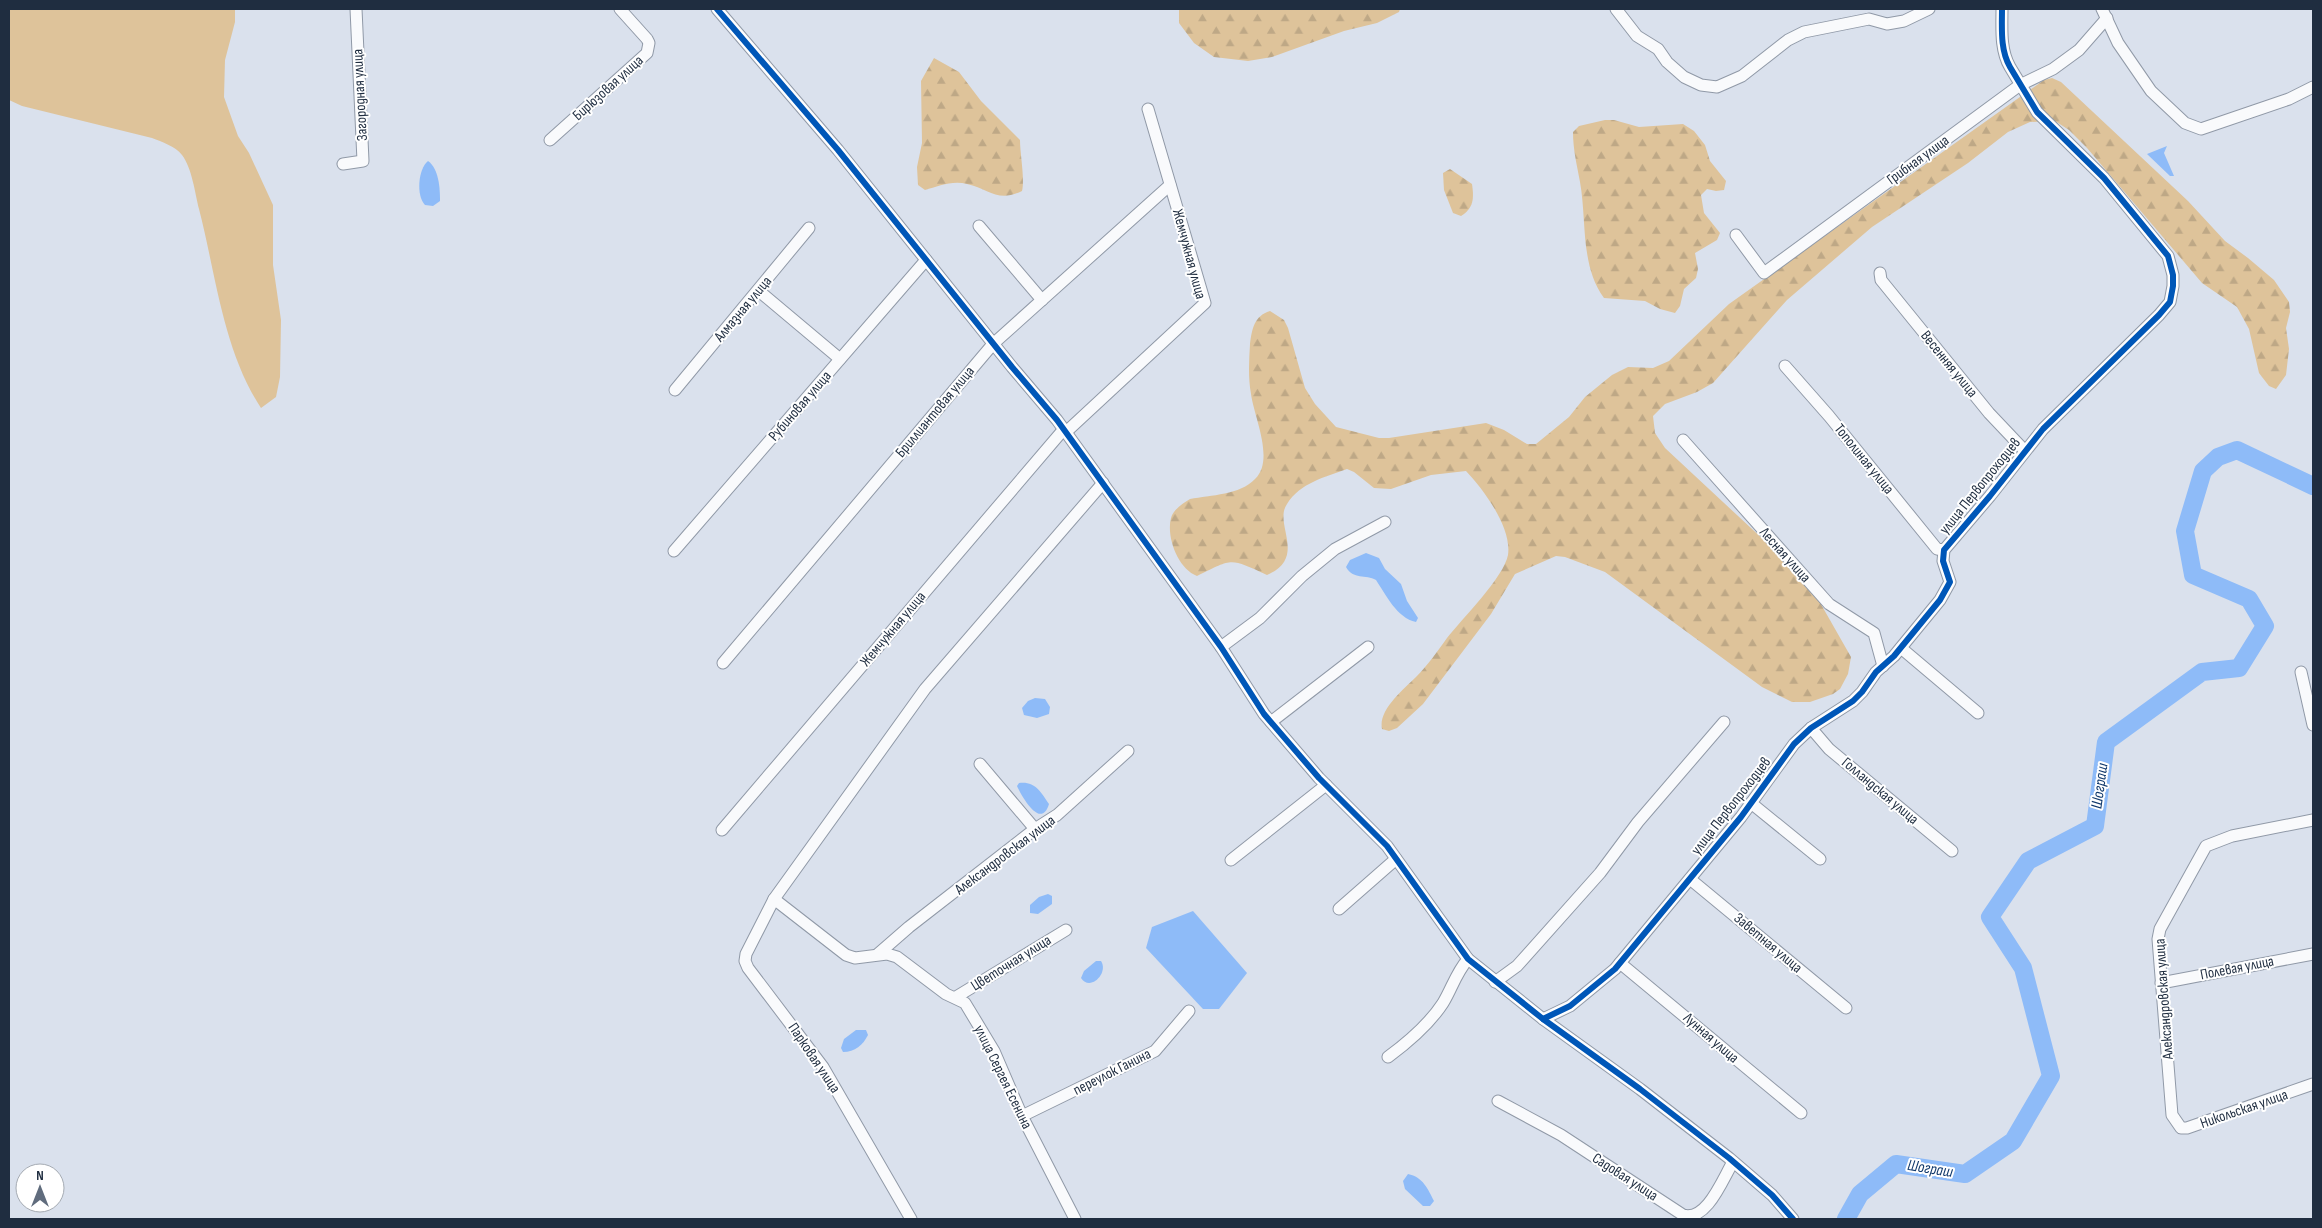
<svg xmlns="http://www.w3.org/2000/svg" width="2322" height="1228" viewBox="0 0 2322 1228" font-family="'Sofia Sans Condensed',sans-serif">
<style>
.green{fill:#dec39a}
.forest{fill:url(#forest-firs)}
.water{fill:#8ebbf8}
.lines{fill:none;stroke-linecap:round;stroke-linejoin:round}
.river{stroke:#8ebbf8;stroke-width:18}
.minor-casing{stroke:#9099a7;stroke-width:13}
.minor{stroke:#f9fafc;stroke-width:11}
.cycleway-casing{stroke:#fff;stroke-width:9}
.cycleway{stroke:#0057b8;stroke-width:6}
.labels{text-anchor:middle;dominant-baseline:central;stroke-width:4;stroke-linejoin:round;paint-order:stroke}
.street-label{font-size:15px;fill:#1f2d40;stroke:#fff}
.water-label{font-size:16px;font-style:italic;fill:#11396c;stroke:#fff}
</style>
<defs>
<pattern id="forest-firs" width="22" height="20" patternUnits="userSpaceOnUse" patternTransform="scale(1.25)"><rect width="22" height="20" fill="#dec39a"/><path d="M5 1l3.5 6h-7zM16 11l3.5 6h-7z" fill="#bea886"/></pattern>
</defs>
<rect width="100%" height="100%" fill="#dae1ed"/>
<!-- green -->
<path class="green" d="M 9,9 L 235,9 L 235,22 L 225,60 L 224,97 L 238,136 L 249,153 L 273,205 L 273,265 L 281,320 L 280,377 L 276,397 L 261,408 C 223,350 216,275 199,209 C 195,193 192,168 182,155 C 175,146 162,142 152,138 L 22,106 L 9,100 Z"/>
<!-- forest -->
<g class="forest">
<polygon points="1179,9 1400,9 1399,12 1377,23 1344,31 1272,57 1248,61 1214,57 1194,43 1179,23"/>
<path d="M 934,58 L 959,72 L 981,101 L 1020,140 C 1020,154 1025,179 1022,191 C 998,203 989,189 967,184 C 953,180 938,186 925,190 L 918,185 L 917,167 L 922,143 L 921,81 Z"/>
<path d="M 2052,78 L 2061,82 L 2188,201 L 2225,241 L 2248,258 L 2274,280 L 2289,302 L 2290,312 L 2286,328 L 2289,349 L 2286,375 L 2276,389 L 2269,386 L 2259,373 L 2249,329 L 2237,307 L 2202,283 L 2087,148 L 2069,130 L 2055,121 L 2030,122 L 2008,132 L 1968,163 L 1872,227 L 1787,300 L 1713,383 L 1697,392 L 1665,404 L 1653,416 L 1655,433 L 1665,448 L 1796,570 L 1814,592 L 1851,657 L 1848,674 L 1840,689 L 1833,694 L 1810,702 L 1792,702 L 1762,687 L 1605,572 L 1565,557 L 1556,556 L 1515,574 L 1491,614 L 1423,704 L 1397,728 L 1389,731 L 1382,729 C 1378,710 1403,690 1416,677 C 1428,665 1437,652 1447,638 C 1462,619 1504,577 1508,555 C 1512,527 1483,489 1466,471 L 1431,475 L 1391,489 L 1374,488 L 1354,472 L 1347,469 C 1325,477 1300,483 1287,504 C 1273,524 1308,557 1267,575 C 1229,558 1234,558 1197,576 C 1178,569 1166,537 1171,518 C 1173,510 1183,503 1190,499 C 1211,495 1240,495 1255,479 C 1275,460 1254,417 1251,394 C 1248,377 1249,361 1250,344 C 1252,329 1254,316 1270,311 L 1284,320 L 1288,328 L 1305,388 L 1315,404 L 1336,427 L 1379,438 L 1389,438 L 1486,423 L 1504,430 L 1527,444 L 1536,444 L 1569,417 L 1585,397 L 1612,375 L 1628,367 L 1653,368 L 1669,361 L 1729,304 L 2044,80 Z"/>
<path d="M 1605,120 L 1614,120 L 1639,127 L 1683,124 L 1694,131 L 1705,145 L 1710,161 L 1726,181 L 1724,190 L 1716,191 L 1707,189 L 1701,195 L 1704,213 L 1720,233 L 1717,240 L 1695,253 L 1698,269 L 1696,278 L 1684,289 L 1680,306 L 1675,313 L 1660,309 L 1645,301 L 1604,298 C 1580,265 1587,221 1580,182 C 1577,165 1573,150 1573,132 L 1579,126 Z"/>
<path d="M 1450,169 L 1472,184 C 1474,198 1474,208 1461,216 L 1453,213 L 1444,190 L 1443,173 Z"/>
</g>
<!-- water -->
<g class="water">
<polygon points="2167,146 2164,153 2174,176 2170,176 2147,154"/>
<path d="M 428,161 C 439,169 440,188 440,201 L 433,206 L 425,205 C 416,196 418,169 428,161 Z"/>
<path d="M 1366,553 L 1379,558 L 1385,569 L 1401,584 L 1407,601 L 1418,618 L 1416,622 C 1397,618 1386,595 1376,580 C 1366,574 1353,580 1346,567 L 1350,560 Z"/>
<polygon points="1035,698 1045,699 1050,707 1049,714 1037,718 1024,715 1022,708 1028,701"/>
<path d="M 1019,783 C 1035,781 1041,792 1049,804 C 1041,831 1021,795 1017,786 Z"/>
<polygon points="1048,894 1052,896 1052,904 1038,914 1030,913 1030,905 1039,897"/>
<polygon points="1193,911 1247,973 1219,1009 1203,1009 1146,948 1152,927"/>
<path d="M 1096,961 L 1101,961 C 1109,973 1090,992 1081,978 L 1084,971 Z"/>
<path d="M 856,1030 L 866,1030 L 868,1035 C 863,1045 855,1052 843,1052 L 841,1048 L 844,1039 Z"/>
<path d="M 1408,1174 C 1423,1177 1428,1189 1434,1201 L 1430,1206 L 1423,1206 L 1405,1189 L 1403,1181 Z"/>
</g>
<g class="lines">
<!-- river -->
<polyline class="river" points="1846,1219 1860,1194 1896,1164 1965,1174 2013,1141 2051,1076 2023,968 1990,917 2028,861 2095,826 2106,742 2202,672 2239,668 2265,626 2249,599 2193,575 2185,531 2203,471 2218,457 2237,450 2313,486"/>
<defs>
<g id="minor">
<polyline points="717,9 838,150 1012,367 1057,420 1221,647 1264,714 1319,778 1387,846 1468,959 1543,1019 1640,1089 1729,1158 1772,1195 1793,1219"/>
<polyline points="1616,9 1637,36 1658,49 1667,62 1684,77 1701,85 1717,87 1742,76 1788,40 1804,32 1869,19 1887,24 1904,21 1929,9"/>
<polyline points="2102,9 2118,43 2151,91 2185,123 2201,129 2289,99 2313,87"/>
<polyline points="550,140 647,53 649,43 647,39 620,9"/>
<polyline points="343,164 363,161 356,9"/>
<polyline points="979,226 1042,300"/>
<polyline points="1736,235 1764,273 2020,85 2053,69 2079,50 2107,18"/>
<polyline points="1880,273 1881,280 1989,413 2025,451"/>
<polyline points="759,291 840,359"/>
<polyline points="1785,366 1829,416 1937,549 1944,550"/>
<polyline points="675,390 809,228"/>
<polyline points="1066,432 1205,303 1148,109"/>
<polyline points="1683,440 1829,604 1874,633 1883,666"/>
<polyline points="674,551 926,260"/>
<polyline points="1221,647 1260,618 1302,576 1335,549 1385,522"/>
<polyline points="1901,648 1978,713"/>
<polyline points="723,663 993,344 1170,185"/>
<polyline points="2301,672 2313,725"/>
<polyline points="1271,722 1368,647"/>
<polyline points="1811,728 1829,749 1952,851"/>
<polyline points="980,764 1035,829"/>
<polyline points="1751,803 1820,859"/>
<polyline points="2313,820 2232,836 2206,846 2160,929 2158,939 2172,1115 2181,1128 2187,1128 2313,1084"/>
<polyline points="722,830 1064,429"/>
<polyline points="1231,860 1326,785"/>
<polyline points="1690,879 1846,1008"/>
<polyline points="774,899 846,955 855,958 887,954 897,957 946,994 965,1003 994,1051 1022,1116 1075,1219"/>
<polyline points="1339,909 1396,859"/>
<polyline points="878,954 909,927 1035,829 1057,815 1128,751"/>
<polyline points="1620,963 1801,1113"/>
<polyline points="1495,982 1517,966 1600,873 1638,822 1724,722"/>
<polyline points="2161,983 2313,954"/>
<polyline points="956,997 1066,930"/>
<path d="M 1543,1019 L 1570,1006 L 1615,969 L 1741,817 L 1794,744 L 1811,728 L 1853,701 L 1862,692 L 1876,672 L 1894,656 L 1940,600 L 1950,582 L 1943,561 L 1944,550 L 1990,496 L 2043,429 L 2159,315 L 2170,302 L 2173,286 L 2173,275 L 2168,256 L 2104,178 L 2037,112 L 2010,67 C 2000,50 2002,28 2002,9"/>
<path d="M 1388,1057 C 1407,1043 1430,1023 1443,1003 C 1452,988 1456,973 1468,959"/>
<path d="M 1498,1101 L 1561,1135 L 1683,1215 C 1707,1222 1723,1178 1733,1162"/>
<polyline points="1022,1116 1155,1051 1189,1011"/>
<polyline points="911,1219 823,1067 748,968 745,961 746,954 774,899 925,689 1103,483"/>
</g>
</defs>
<!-- minor casing -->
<use href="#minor" class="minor-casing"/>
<!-- minor -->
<use href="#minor" class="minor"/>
<defs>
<g id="cycleway">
<polyline points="717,9 838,150 1012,367 1057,420 1221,647 1264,714 1319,778 1387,846 1468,959 1543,1019 1640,1089 1729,1158 1772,1195 1793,1219"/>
<path d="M 1543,1019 L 1570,1006 L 1615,969 L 1741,817 L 1794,744 L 1811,728 L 1853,701 L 1862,692 L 1876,672 L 1894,656 L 1940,600 L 1950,582 L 1943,561 L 1944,550 L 1990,496 L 2043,429 L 2159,315 L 2170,302 L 2173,286 L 2173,275 L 2168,256 L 2104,178 L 2037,112 L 2010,67 C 2000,50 2002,28 2002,9"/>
</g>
</defs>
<!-- cycleway casing -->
<use href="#cycleway" class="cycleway-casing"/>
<!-- cycleway -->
<use href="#cycleway" class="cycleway"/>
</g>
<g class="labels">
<!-- street labels -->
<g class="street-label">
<text transform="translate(608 88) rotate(-42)">Бирюзовая улица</text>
<text transform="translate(360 95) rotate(-93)">Загородная улица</text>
<text transform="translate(1918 160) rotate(-36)">Грибная улица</text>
<text transform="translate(1189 254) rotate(75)">Жемчужная улица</text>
<text transform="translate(743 309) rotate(-50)">Алмазная улица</text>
<text transform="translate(1949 364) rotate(51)">Весенняя улица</text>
<text transform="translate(800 406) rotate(-49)">Рубиновая улица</text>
<text transform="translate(935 412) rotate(-50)">Бриллиантовая улица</text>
<text transform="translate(1864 459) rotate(51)">Тополиная улица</text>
<text transform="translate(1980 486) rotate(-51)">улица Первопроходцев</text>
<text transform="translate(1785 555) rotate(48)">Лесная улица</text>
<text transform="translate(893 629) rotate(-50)">Жемчужная улица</text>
<text transform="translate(1880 791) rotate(40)">Голландская улица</text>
<text transform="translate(1731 806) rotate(-52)">улица Первопроходцев</text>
<text transform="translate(1005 855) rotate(-37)">Александровская улица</text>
<text transform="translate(1768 943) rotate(40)">Заветная улица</text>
<text transform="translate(1011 963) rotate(-32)">Цветочная улица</text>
<text transform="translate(2237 968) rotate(-11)">Полевая улица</text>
<text transform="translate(2164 999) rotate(-94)">Александровская улица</text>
<text transform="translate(1711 1038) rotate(41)">Лунная улица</text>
<text transform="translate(814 1058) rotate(56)">Парковая улица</text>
<text transform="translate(1112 1072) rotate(-27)">переулок Ганина</text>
<text transform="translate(1003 1077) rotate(64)">улица Сергея Есенина</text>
<text transform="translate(2244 1109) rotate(-19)">Никольская улица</text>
<text transform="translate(1625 1177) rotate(33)">Садовая улица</text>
</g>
<!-- water labels -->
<g class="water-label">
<text transform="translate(2100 786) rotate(-82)">Шограш</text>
<text transform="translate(1930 1169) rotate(9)">Шограш</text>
</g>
</g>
<!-- border -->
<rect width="2322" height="1228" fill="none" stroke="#1f2d40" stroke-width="20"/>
<!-- north arrow -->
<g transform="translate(40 1188)"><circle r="24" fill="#ffffff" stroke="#a5abb3"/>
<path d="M0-4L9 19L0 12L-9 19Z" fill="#606c7d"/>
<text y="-8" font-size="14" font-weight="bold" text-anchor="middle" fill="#1f2d40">N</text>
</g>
</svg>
